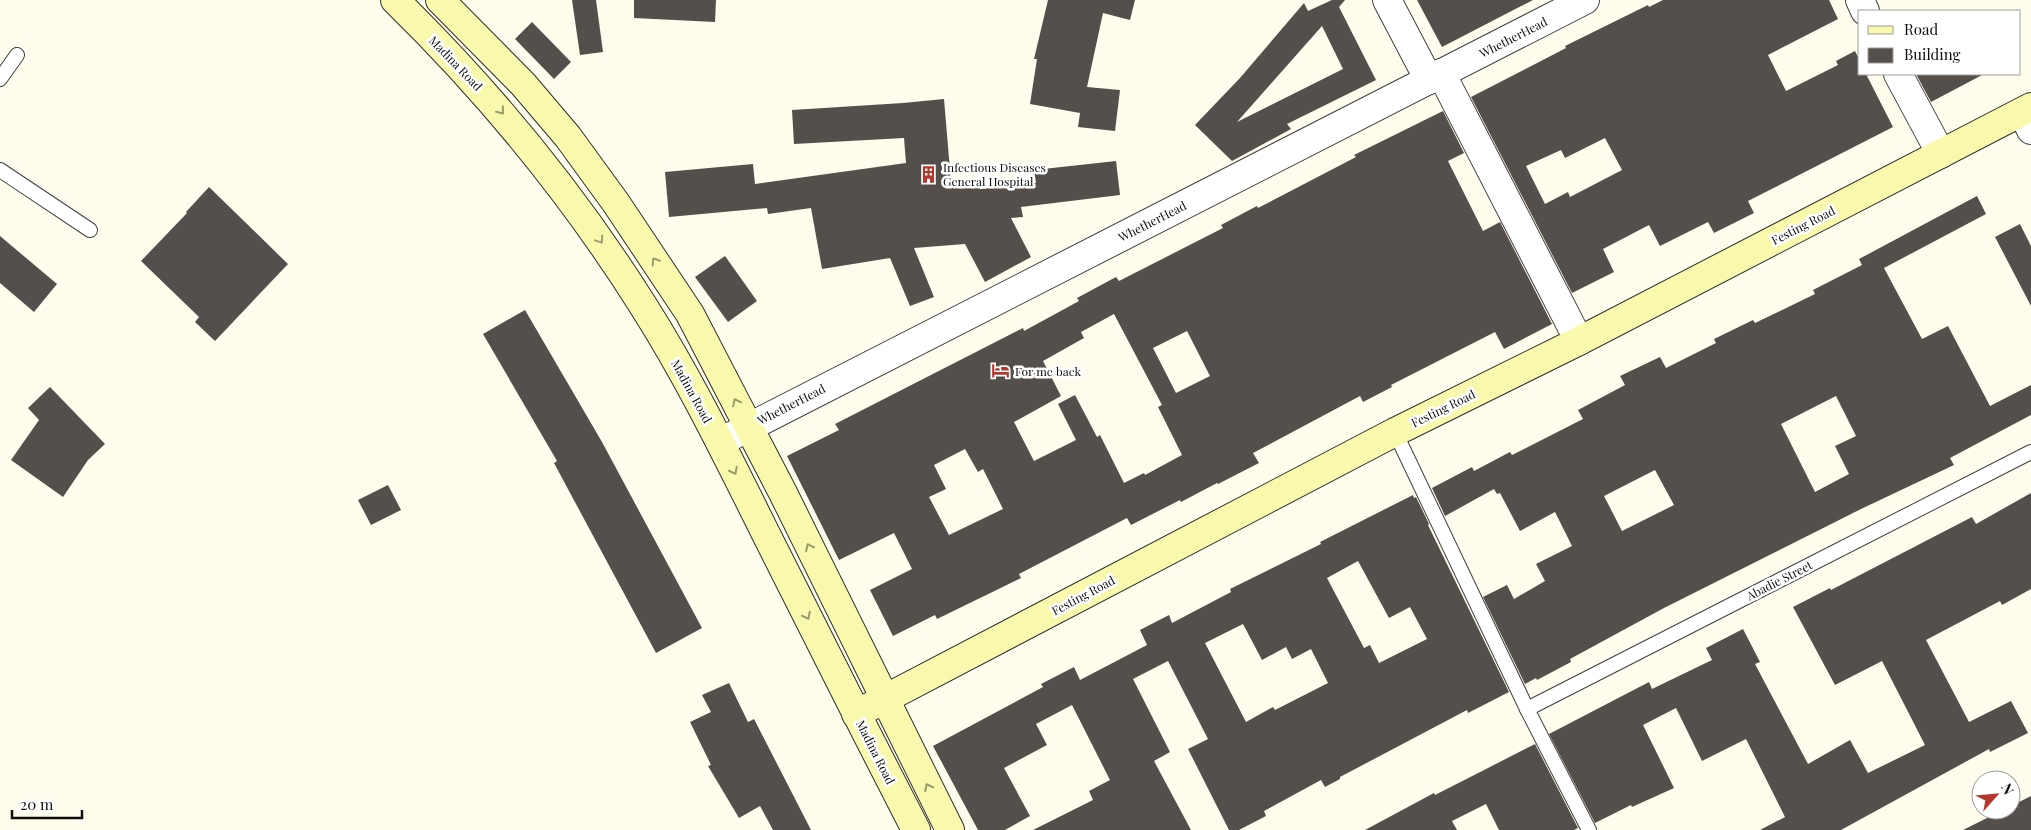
<svg xmlns="http://www.w3.org/2000/svg" width="2031" height="830" viewBox="0 0 2031 830" font-family="'Playfair Display',serif">
<style>
.building{fill:#544f4a;fill-rule:evenodd}
.lines{fill:none;stroke-linecap:round;stroke-linejoin:round}
.lane-casing{stroke:#404040;stroke-width:16}
.street-casing{stroke:#404040;stroke-width:30}
.secondary-casing{stroke:#2f2f2f;stroke-width:30}
.lane{stroke:#fff;stroke-width:14}
.street{stroke:#fff;stroke-width:28}
.secondary{stroke:#f8f9ad;stroke-width:28}
.oneway{stroke:#9a9b6d}
.labels{text-anchor:middle;dominant-baseline:central;stroke-width:5;stroke-linejoin:round;paint-order:stroke}
.street-label{font-size:12px;fill:#0d0d0d;stroke:#fff}
.poi-label{font-size:12px;fill:#0d0d0d;stroke:#fff;text-anchor:start}
</style>
<rect width="100%" height="100%" fill="#fefced"/>
<!-- building -->
<g class="building">
<polygon points="572,0 596,0 603,52 580,55"/>
<polygon points="634,0 716,0 715,22 634,18"/>
<polygon points="1048,0 1135,0 1130,20 1103,13 1087,87 1120,90 1115,131 1078,127 1080,113 1030,104 1037,59 1034,59"/>
<path d="M 1332,0 L 1345,0 L 1339,7 L 1376,80 L 1287,124 L 1291,129 L 1232,161 L 1195,125 L 1240,78 L 1304,3 L 1308,11 ZM 1322,26 L 1343,69 L 1237,122 Z"/>
<polygon points="1417,0 1533,0 1442,47"/>
<path d="M 1663,0 L 1829,0 L 1838,19 L 1768,55 L 1786,91 L 1838,65 L 1836,61 L 1855,51 L 1860,61 L 1860,74 L 1866,74 L 1893,127 L 1748,201 L 1754,213 L 1714,233 L 1708,222 L 1660,246 L 1649,225 L 1603,249 L 1614,272 L 1572,293 L 1471,97 L 1566,48 L 1565,46 L 1648,5 L 1649,7 ZM 1605,138 L 1622,170 L 1570,197 L 1568,192 L 1545,204 L 1526,166 L 1561,150 L 1565,158 Z"/>
<polygon points="532,22 571,62 554,79 515,39"/>
<polygon points="1916,74 1984,74 1931,102"/>
<polygon points="944,99 951,182 979,178 980,189 1036,183 1034,170 1116,161 1120,195 1021,207 1023,217 1011,218 1031,257 985,282 965,244 914,248 934,297 910,306 890,258 822,269 811,208 768,214 767,208 669,217 665,172 753,164 755,184 906,163 904,138 794,144 792,110 903,103"/>
<path d="M 1443,111 L 1464,153 L 1448,161 L 1483,231 L 1500,222 L 1552,324 L 1504,349 L 1495,332 L 1391,385 L 1392,387 L 1363,402 L 1360,396 L 1253,453 L 1259,463 L 1218,484 L 1217,483 L 1181,502 L 1180,500 L 1131,525 L 1127,518 L 1019,574 L 1021,578 L 937,619 L 935,615 L 893,636 L 870,590 L 912,569 L 894,533 L 839,560 L 787,456 L 839,430 L 835,424 L 1023,328 L 1024,331 L 1079,301 L 1077,298 L 1116,277 L 1119,281 L 1223,228 L 1221,225 L 1257,206 L 1258,208 L 1356,157 L 1354,155 ZM 1114,314 L 1162,405 L 1158,407 L 1182,455 L 1145,475 L 1144,473 L 1124,483 L 1100,435 L 1097,437 L 1075,395 L 1058,404 L 1076,440 L 1034,461 L 1014,422 L 1061,396 L 1043,361 L 1084,338 L 1081,332 ZM 1187,331 L 1210,376 L 1176,393 L 1153,348 ZM 965,449 L 978,472 L 983,469 L 1003,509 L 949,535 L 929,497 L 946,489 L 934,465 Z"/>
<polygon points="209,187 288,264 215,341 195,322 199,317 141,261 187,213 186,212"/>
<path d="M 1977,196 L 1986,214 L 1884,268 L 1922,339 L 1948,326 L 1990,406 L 2031,385 L 2031,415 L 1950,458 L 1954,465 L 1861,509 L 1664,608 L 1570,659 L 1571,662 L 1537,680 L 1536,678 L 1525,684 L 1483,597 L 1507,585 L 1514,599 L 1545,581 L 1536,564 L 1572,546 L 1555,512 L 1520,531 L 1500,493 L 1497,494 L 1494,489 L 1445,516 L 1432,488 L 1472,467 L 1474,471 L 1510,452 L 1512,455 L 1583,419 L 1578,410 L 1625,385 L 1620,376 L 1660,357 L 1666,368 L 1716,343 L 1714,339 L 1753,320 L 1755,323 L 1815,294 L 1813,290 L 1862,265 L 1859,259 ZM 1836,396 L 1856,436 L 1835,446 L 1849,474 L 1815,492 L 1781,424 ZM 1655,470 L 1674,505 L 1622,531 L 1604,496 Z"/>
<polygon points="2020,224 2031,246 2031,306 1995,237"/>
<polygon points="0,236 57,284 34,312 0,283"/>
<polygon points="725,256 757,301 728,322 695,277"/>
<polygon points="525,310 602,442 702,628 656,653 554,463 557,461 483,334"/>
<polygon points="50,387 105,444 88,460 63,497 11,460 39,420 28,408"/>
<polygon points="388,485 401,510 371,525 358,500"/>
<polygon points="2031,493 2031,589 2002,605 2000,601 1926,640 1969,722 2011,701 2028,733 1990,752 1989,749 1841,830 1760,830 1785,817 1746,739 1702,761 1676,708 1643,725 1674,788 1632,807 1631,805 1595,823 1549,734 1649,682 1652,689 1712,660 1706,648 1743,629 1760,662 1755,664 1808,764 1850,740 1868,773 1925,745 1882,661 1835,685 1793,607 1830,588 1831,590 1972,517 1976,524"/>
<path d="M 1413,495 L 1414,498 L 1416,497 L 1429,524 L 1428,525 L 1509,692 L 1468,713 L 1467,710 L 1340,777 L 1340,779 L 1325,787 L 1321,780 L 1264,811 L 1266,816 L 1239,830 L 1229,830 L 1188,749 L 1208,739 L 1168,661 L 1133,679 L 1170,752 L 1154,761 L 1191,830 L 1033,830 L 1093,800 L 1089,791 L 1110,780 L 1072,705 L 1036,724 L 1047,745 L 1004,768 L 1030,816 L 1005,830 L 978,830 L 933,746 L 1043,687 L 1041,684 L 1074,667 L 1080,680 L 1147,645 L 1140,630 L 1169,615 L 1172,623 L 1231,592 L 1230,589 L 1321,544 L 1320,542 ZM 1358,561 L 1389,618 L 1410,607 L 1427,639 L 1379,663 L 1370,645 L 1364,648 L 1327,578 ZM 1243,624 L 1262,660 L 1286,647 L 1292,659 L 1311,649 L 1328,683 L 1275,710 L 1273,707 L 1246,722 L 1205,643 Z"/>
<polygon points="729,683 748,722 754,719 811,830 773,830 760,806 739,818 708,766 711,765 690,722 711,712 702,695"/>
<polygon points="1535,744 1578,828 1574,830 1499,830 1486,804 1452,821 1457,830 1365,830 1434,793 1435,795"/>
<polygon points="2031,796 2031,830 1963,830 2003,810 2011,810 2011,806"/>
</g>
<g class="lines">
<defs>
<g id="lane">
<polyline points="0,79 17,55"/>
<polyline points="0,170 90,230"/>
<polyline points="1395,432 1527,709 1589,830"/>
<polyline points="1527,709 2031,452"/>
</g>
<g id="street">
<polyline points="1387,0 1429,80"/>
<polyline points="1860,0 1865,11"/>
<polyline points="1441,73 1579,341"/>
<polyline points="1898,74 1941,154"/>
<polyline points="2022,112 2031,130"/>
<polyline points="720,442 1585,0"/>
</g>
<g id="secondary">
<path d="M 395,0 C 490,93 573,194 644,307 C 691,381 729,460 768,538 C 817,636 866,733 916,830"/>
<polyline points="440,0 523,84 568,137 616,203 690,314 783,493 950,830"/>
<polyline points="856,714 1395,432 1579,341 2031,107"/>
</g>
</defs>
<!-- lane casing -->
<use href="#lane" class="lane-casing"/>
<!-- street casing -->
<use href="#street" class="street-casing"/>
<!-- secondary casing -->
<use href="#secondary" class="secondary-casing"/>
<!-- lane -->
<use href="#lane" class="lane"/>
<!-- street -->
<use href="#street" class="street"/>
<!-- secondary -->
<use href="#secondary" class="secondary"/>
</g>
<!-- one-way arrows -->
<defs><path id="oneway-chevron" d="M-2-3.5L2.5 0L-2 3.5" fill="none" stroke-width="1.6" stroke-linecap="round" stroke-linejoin="round" transform="scale(1.25)"/></defs>
<g class="oneway">
<use href="#oneway-chevron" transform="translate(501 111) rotate(51)"/>
<use href="#oneway-chevron" transform="translate(600 240) rotate(56)"/>
<use href="#oneway-chevron" transform="translate(655 261) rotate(-123)"/>
<use href="#oneway-chevron" transform="translate(736 402) rotate(-116)"/>
<use href="#oneway-chevron" transform="translate(734 471) rotate(63)"/>
<use href="#oneway-chevron" transform="translate(809 547) rotate(-116)"/>
<use href="#oneway-chevron" transform="translate(807 616) rotate(63)"/>
<use href="#oneway-chevron" transform="translate(928 787) rotate(-117)"/>
</g>
<!-- icons -->
<defs>
<symbol id="building-bare" viewBox="-9 -9 18 18"><path d="M-4-6H4V6H1V3H-1V6H-4ZM-2.5-4.3h1.7v1.8h-1.7ZM.8-4.3h1.7v1.8H.8ZM-2.5-1h1.7V.8h-1.7ZM.8-1h1.7V.8H.8Z" fill="#b2382f" stroke="#fff" stroke-width="2.5" paint-order="stroke"/></symbol>
<symbol id="hotel-bare" viewBox="-9 -9 18 18"><path d="M-6-4.5h1.5V1H6V5H4.5V3h-9V5H-6ZM-4 0a1.8 1.8 0 1 1 3.6 0ZM.5 0V-2.5h3Q6-2.5 6 0Z" fill="#b2382f" stroke="#fff" stroke-width="2.5" paint-order="stroke"/></symbol>
</defs>
<g fill-rule="evenodd">
<use href="#building-bare" x="916" y="162" width="25" height="25"/>
<use href="#hotel-bare" x="988" y="358" width="25" height="25"/>
</g>
<g class="labels">
<!-- street labels -->
<g class="street-label">
<text transform="translate(1513 37) rotate(-27)">WhetherHead</text>
<text transform="translate(456 63) rotate(46)">Madina Road</text>
<text transform="translate(1152 221) rotate(-27)">WhetherHead</text>
<text transform="translate(1803 225) rotate(-27)">Festing Road</text>
<text transform="translate(692 391) rotate(61)">Madina Road</text>
<text transform="translate(791 404) rotate(-27)">WhetherHead</text>
<text transform="translate(1443 408) rotate(-26)">Festing Road</text>
<text transform="translate(1779 580) rotate(-27)">Abadie Street</text>
<text transform="translate(1083 595) rotate(-28)">Festing Road</text>
<text transform="translate(876 752) rotate(63)">Madina Road</text>
</g>
<!-- poi labels -->
<g class="poi-label">
<text x="943" y="167">Infectious Diseases<tspan x="943" dy="14">General Hospital</tspan></text>
<text x="1015" y="371">For me back</text>
</g>
</g>
<!-- legend -->
<rect x="1858" y="10" width="162" height="65" fill="#ffffff" stroke="#9e9e9e"/>
<rect x="1868" y="26" width="25" height="8" fill="#f8f9ad" stroke="#9e9e9e"/>
<text x="1904" y="35" font-size="15" fill="#0d0d0d">Road</text>
<rect x="1868" y="48" width="25" height="15" fill="#544f4a" stroke="#9e9e9e"/>
<text x="1904" y="60" font-size="15" fill="#0d0d0d">Building</text>
<!-- north arrow -->
<g transform="translate(1996 795) rotate(63)"><circle r="24" fill="#ffffff" stroke="#9e9e9e"/>
<path d="M0-4L9 19L0 12L-9 19Z" fill="#b2382f"/>
<text y="-8" font-size="14" font-weight="bold" text-anchor="middle" fill="#0d0d0d">N</text>
</g>
<!-- scale -->
<path d="M12 810v8h70v-8" fill="none" stroke="#0d0d0d" stroke-width="2.5"/>
<text x="20" y="810" font-size="15" fill="#0d0d0d" stroke="#ffffff" stroke-width="4" paint-order="stroke">20 m</text>
</svg>
